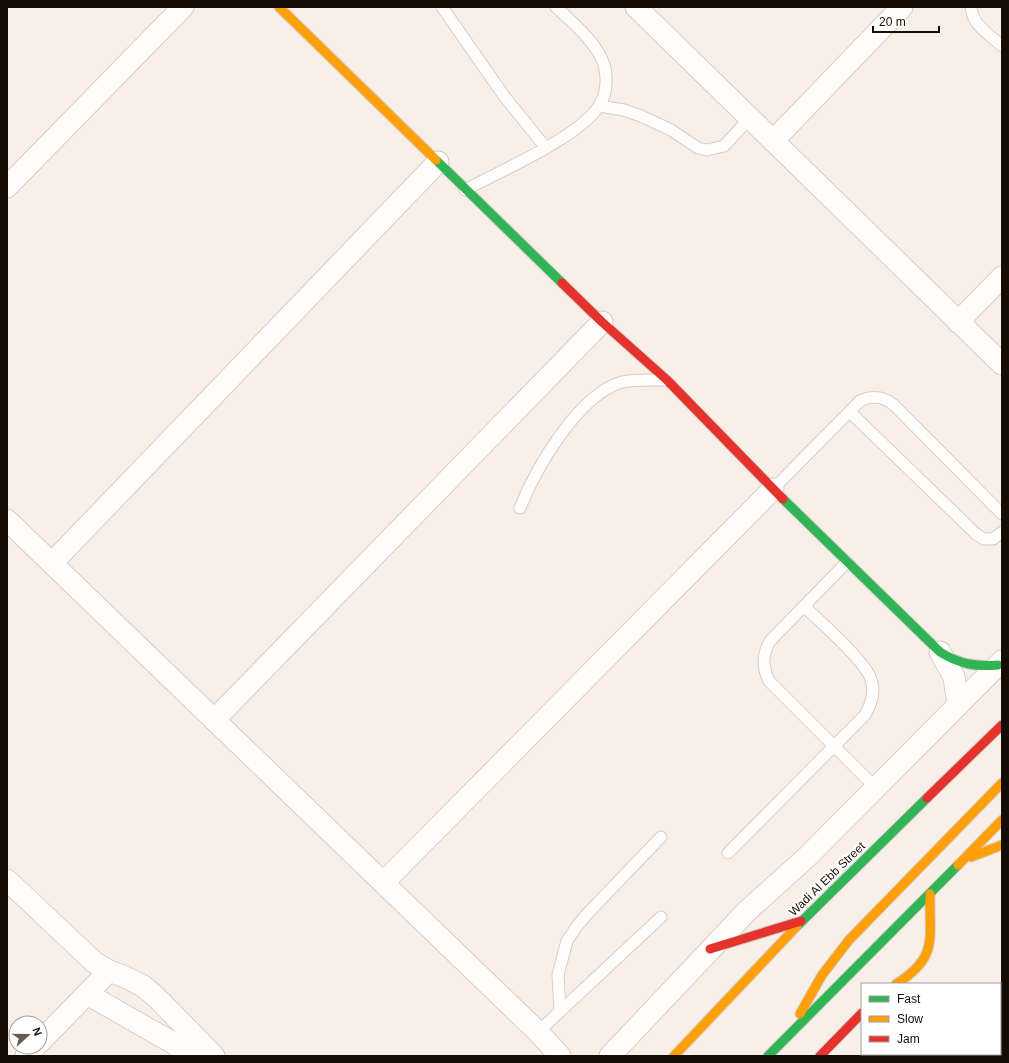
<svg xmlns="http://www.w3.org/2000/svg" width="1009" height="1063" viewBox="0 0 1009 1063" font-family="Arial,sans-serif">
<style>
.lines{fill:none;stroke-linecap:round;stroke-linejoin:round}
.lane-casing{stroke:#d6cdc7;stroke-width:13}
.street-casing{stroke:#d6cdc7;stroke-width:23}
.fast-casing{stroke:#d6cdc7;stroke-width:11}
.slow-casing{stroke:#d6cdc7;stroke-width:11}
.jam-casing{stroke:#d6cdc7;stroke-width:11}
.lane{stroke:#fefdfc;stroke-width:11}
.street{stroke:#fefdfc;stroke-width:21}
.fast{stroke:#30b455;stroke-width:9}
.slow{stroke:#ff9f0a;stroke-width:9}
.jam{stroke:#e5322d;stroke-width:9}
.labels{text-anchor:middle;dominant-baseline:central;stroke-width:4;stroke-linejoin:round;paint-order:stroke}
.street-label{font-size:12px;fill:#150c06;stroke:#fff}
</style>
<rect width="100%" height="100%" fill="#f8efe9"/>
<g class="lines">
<defs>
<g id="lane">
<polyline points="442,7 504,96 546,148"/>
<path d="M 971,7 C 972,25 990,35 1002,46"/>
<polyline points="599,106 624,110 641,116 671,130 698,148 707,150 724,146 750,118"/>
<path d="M 465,190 C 500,171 578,138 599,106 C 607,94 608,76 603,62 C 594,40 573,23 556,7"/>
<polyline points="850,412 976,534 984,539 993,539 1002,532"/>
<path d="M 773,489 L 860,401 C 873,395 883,396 894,405 L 1002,514"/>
<path d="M 520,508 C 536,468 578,395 622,382 C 635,379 651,380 664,380"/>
<path d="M 847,562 L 770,641 C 762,655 762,667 769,681 L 876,788"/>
<path d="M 728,853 L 865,715 C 872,703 876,690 870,677 C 862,658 820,622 804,606"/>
<polyline points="560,1011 558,975 567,941 577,926 588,913 661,837"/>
<polyline points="538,1032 661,917"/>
</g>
<g id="street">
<polyline points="636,7 1002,364"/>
<polyline points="773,141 902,7"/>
<polyline points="7,187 183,7"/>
<polyline points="958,322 1002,277"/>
<polyline points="7,520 538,1032 560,1056"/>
<polyline points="52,563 438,162"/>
<polyline points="940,652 954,677 958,705"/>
<polyline points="214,720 602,322"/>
<polyline points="7,880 94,962 109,971 123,976 143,986 157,998 214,1056"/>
<polyline points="384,882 773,489"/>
<polyline points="87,994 175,1044 188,1056"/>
<polyline points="40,1042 109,971"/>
<polyline points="26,1056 35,1047"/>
<polyline points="610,1056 747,911 807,857 1002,661"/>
</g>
<g id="fast">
<polyline points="436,160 562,283"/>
<path d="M 783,499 L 940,652 C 959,664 976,667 998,665"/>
<polyline points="797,926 927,798"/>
<polyline points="768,1056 958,865"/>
</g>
<g id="slow">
<polyline points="279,7 436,160"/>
<polyline points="971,857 1002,845"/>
<polyline points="958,865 1002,820"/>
<path d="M 896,984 C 939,957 929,939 930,894"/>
<polyline points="800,1014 822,975 849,940 1002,783"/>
<polyline points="674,1056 797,926"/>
</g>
<g id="jam">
<polyline points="562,283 602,322 667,380 783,499"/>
<polyline points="927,798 1002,725"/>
<polyline points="710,949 801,921"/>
<polyline points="820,1056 862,1013"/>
</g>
</defs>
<!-- lane casing -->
<use href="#lane" class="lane-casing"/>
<!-- street casing -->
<use href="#street" class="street-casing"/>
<!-- fast casing -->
<use href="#fast" class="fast-casing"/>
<!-- slow casing -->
<use href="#slow" class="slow-casing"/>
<!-- jam casing -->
<use href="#jam" class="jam-casing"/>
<!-- lane -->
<use href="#lane" class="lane"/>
<!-- street -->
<use href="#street" class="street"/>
<!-- fast -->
<use href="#fast" class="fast"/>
<!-- slow -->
<use href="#slow" class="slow"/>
<!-- jam -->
<use href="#jam" class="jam"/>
</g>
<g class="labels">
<!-- street labels -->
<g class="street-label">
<text transform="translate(827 879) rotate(-44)">Wadi Al Ebb Street</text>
</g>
</g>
<!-- border -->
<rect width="1009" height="1063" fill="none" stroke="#150c06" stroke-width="16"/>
<!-- legend -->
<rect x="861" y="983" width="140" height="72" fill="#ffffff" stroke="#a19e9b"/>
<rect x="869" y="996" width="20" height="6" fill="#30b455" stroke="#a19e9b"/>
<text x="897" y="1003" font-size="12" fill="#150c06">Fast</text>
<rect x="869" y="1016" width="20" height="6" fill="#ff9f0a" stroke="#a19e9b"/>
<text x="897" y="1023" font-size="12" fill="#150c06">Slow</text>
<rect x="869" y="1036" width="20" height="6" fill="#e5322d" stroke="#a19e9b"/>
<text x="897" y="1043" font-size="12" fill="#150c06">Jam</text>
<!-- north arrow -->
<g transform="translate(28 1035) rotate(69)"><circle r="19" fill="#ffffff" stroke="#a19e9b"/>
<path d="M0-3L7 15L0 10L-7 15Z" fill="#645b55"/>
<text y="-6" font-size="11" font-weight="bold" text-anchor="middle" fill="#150c06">N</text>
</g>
<!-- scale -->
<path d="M873 26v6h66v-6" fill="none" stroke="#150c06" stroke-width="2"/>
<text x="879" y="26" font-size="12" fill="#150c06" stroke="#ffffff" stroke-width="3" paint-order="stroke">20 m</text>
</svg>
